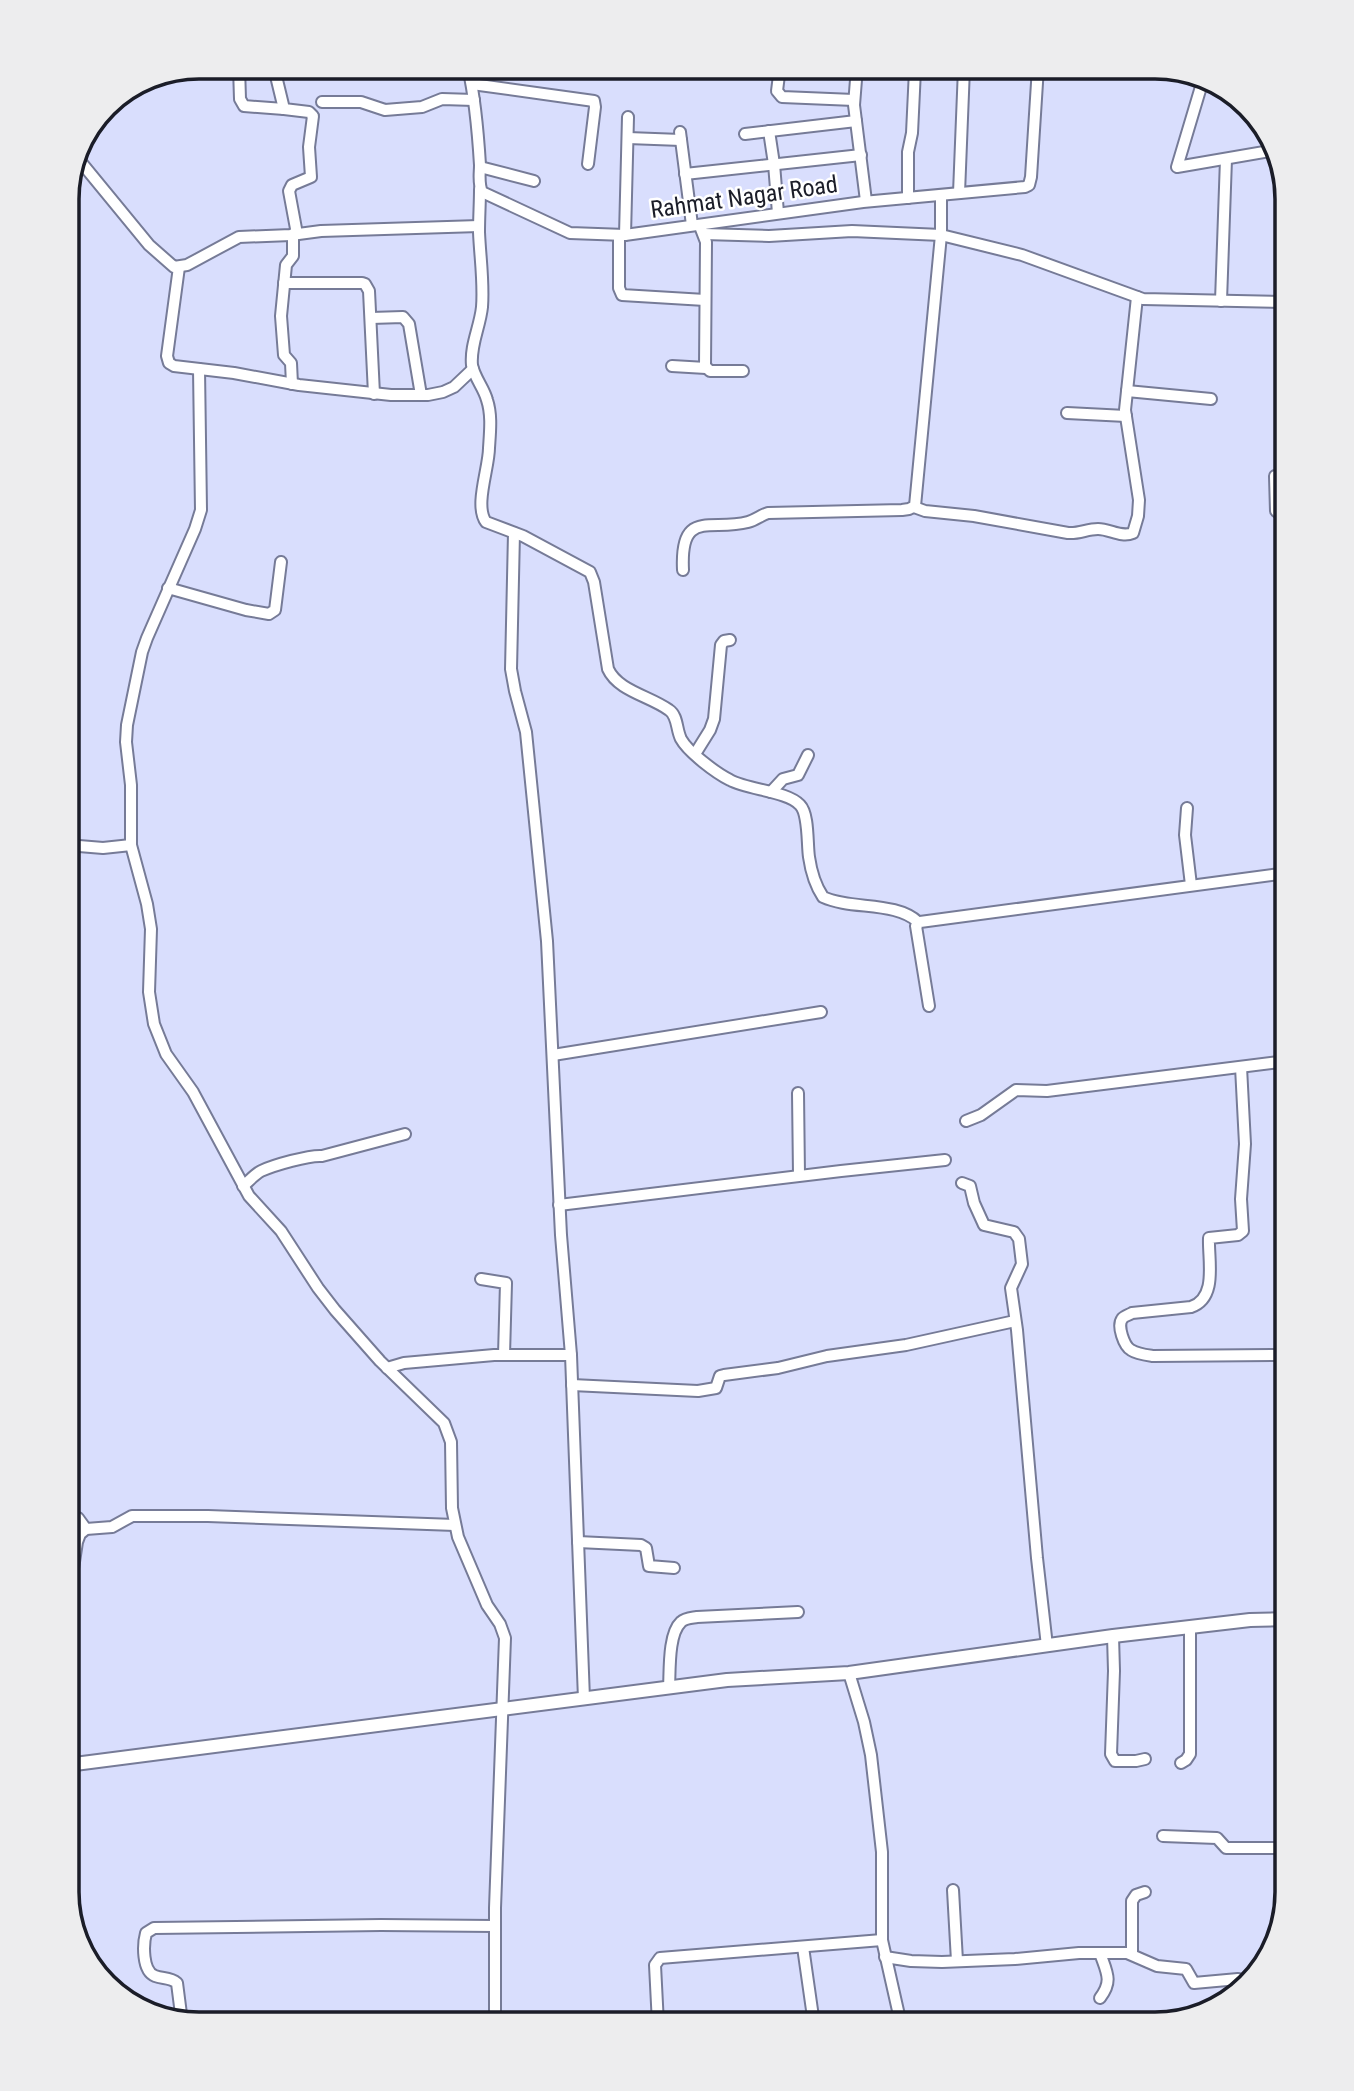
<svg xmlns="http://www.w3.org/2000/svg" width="1354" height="2091" viewBox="0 0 1354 2091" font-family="'Roboto Condensed',sans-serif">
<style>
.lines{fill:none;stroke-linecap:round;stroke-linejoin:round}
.minor-casing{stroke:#767b97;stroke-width:14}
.tertiary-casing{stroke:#767b97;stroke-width:16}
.minor{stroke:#fff;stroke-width:10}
.tertiary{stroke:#fff;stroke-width:12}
.labels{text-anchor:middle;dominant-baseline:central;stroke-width:5;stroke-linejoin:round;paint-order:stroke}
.street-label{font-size:24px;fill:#1b1d28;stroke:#fff}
.rim{fill:none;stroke:#1b1d28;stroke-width:3.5}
</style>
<rect width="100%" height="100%" fill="#d9defd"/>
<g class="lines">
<defs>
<g id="minor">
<polyline points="239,67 240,99 244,106 284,109"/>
<polyline points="269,67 276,76 284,109 309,112 313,116 309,147 311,177 292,185 289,191 297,234"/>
<path d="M 468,67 C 475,98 478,132 480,165 C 480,174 478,183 482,192 L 570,233 L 625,235 L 863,202 L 1025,187 L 1029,185 L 1031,177 L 1038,67"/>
<polyline points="780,67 777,91 782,97 854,100"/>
<polyline points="857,67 854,105 866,201"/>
<polyline points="886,67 887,67"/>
<polyline points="964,67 964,68 1032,67"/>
<polyline points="185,69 188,73 192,73 215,67"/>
<polyline points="1203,80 1177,167 1276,150"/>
<polyline points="472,84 594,101 595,107 588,164"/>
<polyline points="322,102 361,102 385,110 422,107 442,99 474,100"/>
<polyline points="769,131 774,164 778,213"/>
<polyline points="680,132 692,225"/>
<polyline points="745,134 856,121"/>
<polyline points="628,138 681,140"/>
<polyline points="80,161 149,245 174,267 187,265 239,237 291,235 321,231 479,226"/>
<polyline points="480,167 534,181"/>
<polyline points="685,174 861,155"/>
<path d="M 480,189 C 480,203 479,217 479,232 C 480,257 484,282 482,307 C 480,327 470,345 472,365 C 474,377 484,388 487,400 C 492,415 490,432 489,448 C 489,468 474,506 486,522 L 523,536 L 590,572 L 594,582 L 608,669 C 618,691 650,696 669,710 C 678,716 676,729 681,739 C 688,752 716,773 730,780 C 748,790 787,791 800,805 C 809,814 807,844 809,857 C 811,871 815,885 823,897 C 851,910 896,901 918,922"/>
<polyline points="959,193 964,68"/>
<polyline points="908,198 908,152 912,133 915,70 917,67"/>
<polyline points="701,229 706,242 705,366 710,371 743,371"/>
<polyline points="704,234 769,236 852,231 941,235 1022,255 1143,299 1287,302"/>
<polyline points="619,235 619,288 622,295 705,300"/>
<polyline points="625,235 628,117"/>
<polyline points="179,267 167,356 169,363 174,366 234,373 299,385 391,395 428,395 443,392 454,387 473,369"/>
<polyline points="284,283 362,283 365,284 369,291 374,394"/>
<polyline points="1221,301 1226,159"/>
<polyline points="371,318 403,317 409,324 421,395"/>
<polyline points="672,366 706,368"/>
<polyline points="199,369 201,510 195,529 147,638 142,652 127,725 126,742 131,785 131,845 147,904 151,929 149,992 154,1024 166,1054 193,1092 249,1196 281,1231 318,1288 335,1310 380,1361 444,1423 451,1442 452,1508 458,1537 487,1605 500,1624 505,1638 495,1908 495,2024"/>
<polyline points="292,384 291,363 284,355 281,316 286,265 293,256 293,234"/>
<polyline points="1127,391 1211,399"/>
<polyline points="1067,413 1126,416"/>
<polyline points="1275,476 1276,511 1280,514 1287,513"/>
<path d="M 914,507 L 925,511 L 974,516 L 1068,533 C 1079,534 1087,529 1098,529 C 1110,529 1121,538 1133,533 L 1138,516 L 1139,500 L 1125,410 L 1137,297"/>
<polyline points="514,533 511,669 515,691 526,732 547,941 561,1235 571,1355 584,1699"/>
<path d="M 683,570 C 680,508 710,532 748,522 C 756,520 761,515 768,513 L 902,510 L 909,509 L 915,506 L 941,235 L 941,195"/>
<polyline points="168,588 246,610 269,614 275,610 281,562"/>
<polyline points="695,754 710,730 714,719 721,645 724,641 730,640"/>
<polyline points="771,792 783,779 798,775 808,755"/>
<polyline points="1187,808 1185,835 1191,885"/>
<polyline points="67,845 103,848 131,845"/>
<polyline points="929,1006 916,926 920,922 1287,873"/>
<polyline points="553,1055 821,1012"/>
<path d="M 1241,1067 L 1245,1144 L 1241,1199 L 1243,1231 L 1238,1235 L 1209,1238 C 1208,1260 1218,1298 1191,1307 L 1132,1313 C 1129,1315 1124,1316 1122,1319 C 1117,1326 1124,1346 1131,1350 C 1137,1354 1146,1355 1153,1356 L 1274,1355"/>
<polyline points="798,1093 799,1175"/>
<polyline points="966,1121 981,1115 1016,1090 1047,1091 1287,1061"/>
<polyline points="962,1183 970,1186 974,1203 984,1225 1014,1232 1019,1239 1022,1264 1011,1288 1017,1330 1037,1558 1047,1646"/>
<path d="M 243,1186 C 249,1181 254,1175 261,1171 C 274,1165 309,1155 322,1156 L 405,1134"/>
<polyline points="559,1205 841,1171 945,1160"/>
<polyline points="481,1279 506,1283 504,1355"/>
<polyline points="387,1368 404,1363 494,1355 571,1355"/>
<polyline points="572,1385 698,1391 716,1388 720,1376 724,1375 778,1368 827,1356 906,1345 1015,1321"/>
<polyline points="67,1515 78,1518 86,1529"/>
<polyline points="578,1542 641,1545 646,1548 649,1566 674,1568"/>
<polyline points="1113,1636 1114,1671 1111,1754 1115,1761 1136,1761 1145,1759"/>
<polyline points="849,1673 864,1722 871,1755 882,1852 882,1940 901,2024"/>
<polyline points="67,1677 71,1668 69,1595 77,1542 80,1534 86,1529 112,1527 132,1516 208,1516 455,1525"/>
<path d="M 669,1688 C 670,1671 668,1634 681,1622 C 685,1618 691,1618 697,1617 L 798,1612"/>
<polyline points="1181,1763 1186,1760 1190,1754 1190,1627"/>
<polyline points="1163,1836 1217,1838 1226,1848 1287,1848"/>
<polyline points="953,1890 957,1961"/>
<polyline points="803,1947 814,2024"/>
<polyline points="1132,1954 1132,1901 1136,1895 1145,1892"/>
<polyline points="885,1957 911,1961 942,1962 1015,1959 1079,1953 1127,1953 1157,1966 1186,1969 1194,1983 1238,1979 1241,1980 1242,1987"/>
<path d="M 1100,1998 C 1113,1981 1107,1973 1100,1953"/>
<path d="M 182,2022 L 177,1983 C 170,1977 163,1979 155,1976 C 142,1971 143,1944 146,1933 L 154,1928 L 381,1925 L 495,1926"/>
<polyline points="658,2024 655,1965 660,1958 882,1940"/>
</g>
<polyline id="tertiary" points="67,1765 727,1680 849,1673 1113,1636 1250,1620 1287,1619"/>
</defs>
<!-- minor casing -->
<use href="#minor" class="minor-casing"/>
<!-- tertiary casing -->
<use href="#tertiary" class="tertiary-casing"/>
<!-- minor -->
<use href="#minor" class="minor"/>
<!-- tertiary -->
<use href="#tertiary" class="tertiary"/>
</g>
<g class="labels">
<!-- street labels -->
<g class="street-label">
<text transform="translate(744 197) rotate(-8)">Rahmat Nagar Road</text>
</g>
</g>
<!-- crop -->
<path d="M0 0H1354V2091H0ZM199 79H1155A120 120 0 0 1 1275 199V1892A120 120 0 0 1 1155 2012H199A120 120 0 0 1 79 1892V199A120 120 0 0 1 199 79Z" fill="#ededee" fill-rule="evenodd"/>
<path class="rim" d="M199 79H1155A120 120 0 0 1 1275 199V1892A120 120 0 0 1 1155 2012H199A120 120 0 0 1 79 1892V199A120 120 0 0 1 199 79Z"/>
</svg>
